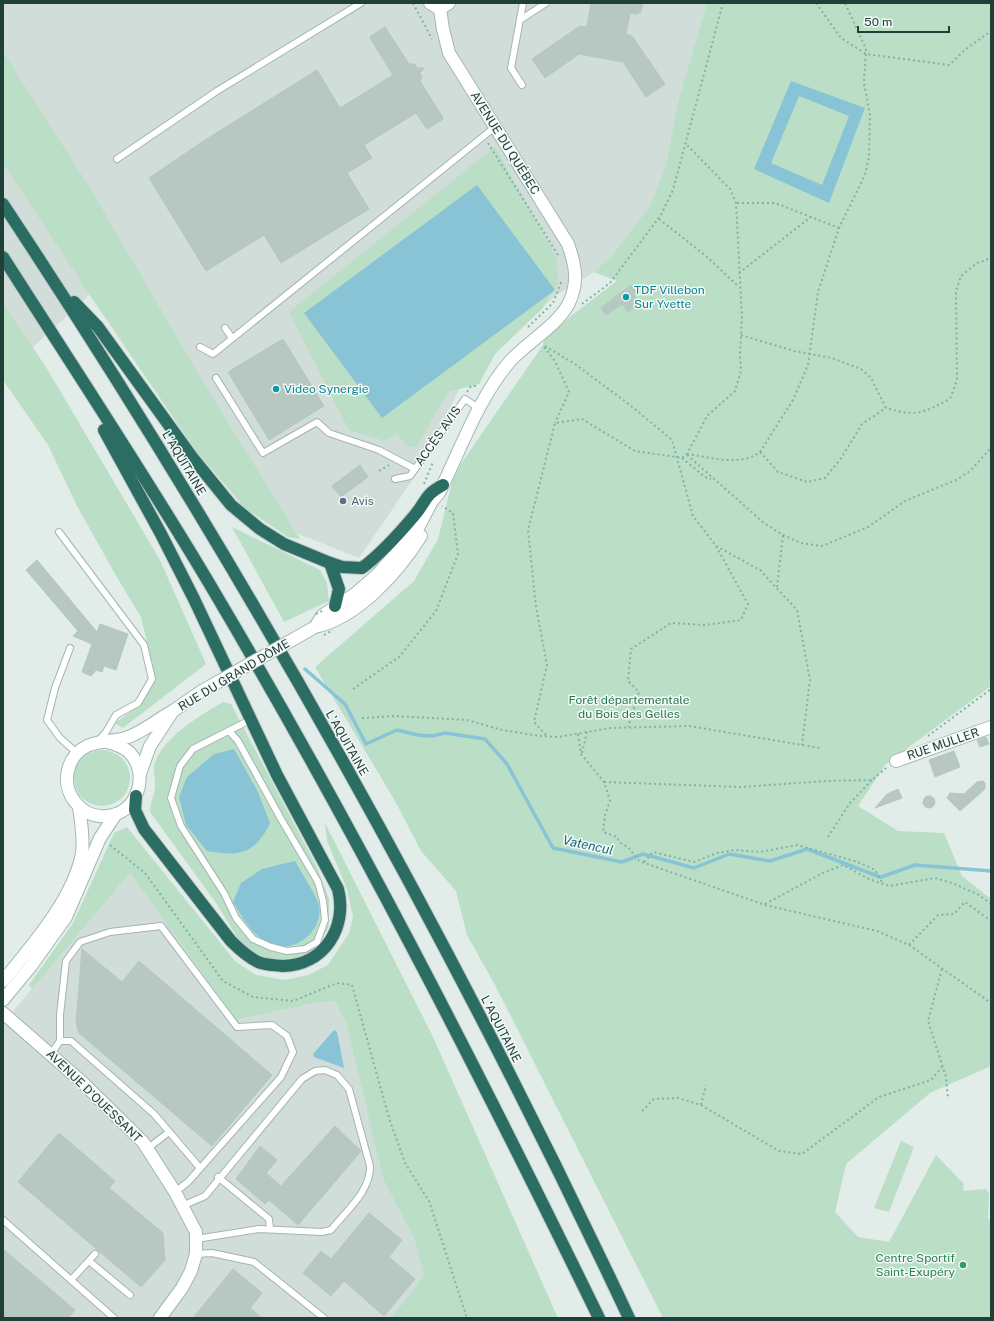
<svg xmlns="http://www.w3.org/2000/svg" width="994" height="1321" viewBox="0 0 994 1321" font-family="'Public Sans',sans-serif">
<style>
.built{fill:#d0ddd8}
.green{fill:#badfc6}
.water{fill:#88c4d5;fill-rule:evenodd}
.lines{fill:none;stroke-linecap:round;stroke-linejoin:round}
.stream{stroke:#88c4d5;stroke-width:3.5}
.building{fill:#b7c8c2;stroke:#b4c7c0}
.lane-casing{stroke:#a4b5b1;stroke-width:8}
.street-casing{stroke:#a4b5b1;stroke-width:14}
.secondary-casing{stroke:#a0b9b2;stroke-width:14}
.highway-casing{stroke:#c1c9c8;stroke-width:14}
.path{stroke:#81b2a6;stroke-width:2;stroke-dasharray:2 3;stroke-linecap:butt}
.lane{stroke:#fff;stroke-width:6}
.street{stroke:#fff;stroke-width:12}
.secondary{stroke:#fff;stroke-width:12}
.highway{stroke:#2b6d63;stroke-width:12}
.secondary-bridge-casing{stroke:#a0b9b2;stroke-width:14;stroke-linecap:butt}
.path-bridge{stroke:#81b2a6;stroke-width:2;stroke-dasharray:2 3;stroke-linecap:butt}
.secondary-bridge{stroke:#fff;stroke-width:12}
.culture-dot{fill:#0f9aa8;stroke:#f3f9f7;stroke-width:1.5}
.service-dot{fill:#5c6f8a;stroke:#f3f9f7;stroke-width:1.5}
.leisure-dot{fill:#2e9e5b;stroke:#f3f9f7;stroke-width:1.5}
.labels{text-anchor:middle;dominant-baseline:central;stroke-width:3;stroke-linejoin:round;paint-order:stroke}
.street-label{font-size:12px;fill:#213f39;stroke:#f3f9f7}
.culture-label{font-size:12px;fill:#0d838f;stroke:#f3f9f7;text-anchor:start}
.service-label{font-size:12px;fill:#4e5e75;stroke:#f3f9f7;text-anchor:start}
.park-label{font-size:12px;fill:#29784d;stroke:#f3f9f7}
.leisure-label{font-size:12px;fill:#27864d;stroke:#f3f9f7;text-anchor:end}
.water-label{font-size:13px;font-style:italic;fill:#18677e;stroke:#f3f9f7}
</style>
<rect width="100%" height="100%" fill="#e2ede9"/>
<!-- built -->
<g class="built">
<polygon points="3,3 707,3 678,101 666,165 650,206 612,255 594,272 555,296 463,380 426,460 359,558 296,533 127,260 3,375"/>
<polygon points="130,873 236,1020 315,1003 335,1001 347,1026 383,1179 415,1241 424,1276 391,1318 3,1318 3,1023"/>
</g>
<!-- green -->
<g class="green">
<polygon points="707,3 991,3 991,686 885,765 858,806 898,831 944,833 962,876 991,899 991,1066 930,1093 846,1164 835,1212 858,1237 889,1242 936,1155 964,1184 963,1191 986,1189 989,1193 988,1219 991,1219 991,1318 663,1318 495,985 467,935 456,891 421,851 395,801 315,667 414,581 438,539 454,474 543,345 544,340 572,315 617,281 594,272 612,255 650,206 666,165 678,101"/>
<polygon points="3,52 90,188 203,382 300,539 288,537 245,508 196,451 91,297 3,163"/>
<polygon points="495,147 557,258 558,284 542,309 495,354 479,384 448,392 417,446 408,447 397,434 385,441 349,430 289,312"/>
<polygon points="3,304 46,367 160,560 206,664 123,728 115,723 137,707 156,679 141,617 118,579 77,506 48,445 3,380"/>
<polygon points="232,527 320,570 327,583 329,601 284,622"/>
<path d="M 223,702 L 231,704 L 317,867 L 329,899 L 329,926 L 319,945 L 303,958 L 279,961 L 260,956 L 239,940 L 216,903 L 150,812 C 150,803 154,796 155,788 C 156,780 152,770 155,763 C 163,737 201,715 223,702 Z"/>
<circle cx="102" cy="778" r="28"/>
<polygon points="325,823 433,1037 558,1318 391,1318 424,1276 415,1241 383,1179 347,1026 335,1001 315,1003 236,1020 130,873 32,989 29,985 73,923 114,833 127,827 235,961 256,975 285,980 308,975 328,965 349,933 353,917 347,889 327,841"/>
<polygon points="901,1141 914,1147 889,1212 874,1208"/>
</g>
<!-- water -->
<g class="water">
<path d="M 791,81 L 865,108 L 829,203 L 754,169 ZM 799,96 L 849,116 L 822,185 L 771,163 Z"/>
<polygon points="477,185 555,290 382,418 304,313"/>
<path d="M 234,749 L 257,790 L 270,823 C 255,854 239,857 207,851 L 186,825 L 179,797 L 187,777 L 214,754 Z"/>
<path d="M 295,861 C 301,872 316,895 319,905 C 324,932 292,956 268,943 C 251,934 243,918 233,902 L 241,883 L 262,869 Z"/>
<polygon points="334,1030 337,1032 344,1068 314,1057 313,1054"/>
</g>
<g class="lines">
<!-- stream -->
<g class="stream">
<polyline points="305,669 345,704 366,744 397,730 418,735 432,736 445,733 485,739 507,764 553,848 622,862 643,854 694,868 729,854 770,861 807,849 880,877"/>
<polyline points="881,877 915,865 991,871"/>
</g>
</g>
<!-- building -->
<g class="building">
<polygon points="591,3 643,3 641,12 636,14 630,13 626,34 632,36 665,84 646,97 623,62 579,54 545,78 532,59 580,26 587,27"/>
<polygon points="385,27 409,64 415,64 417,68 424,68 420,73 422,77 420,81 443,118 442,120 427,129 416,113 364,145 372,158 347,173 369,209 281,263 264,235 206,271 149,178 205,140 317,70 340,108 393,75 370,38 371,36"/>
<polygon points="631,285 638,294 633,299 637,304 628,312 622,304 606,315 601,308"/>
<polygon points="283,339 324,406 269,440 228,372"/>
<polygon points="360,465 368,477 341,497 332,486"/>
<polygon points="37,560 97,632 100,624 128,634 116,670 104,666 102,672 96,670 91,676 82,672 92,644 73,636 78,631 26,570"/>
<polygon points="986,737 989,744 980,747 977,740"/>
<polygon points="954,751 960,767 935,777 929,760"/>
<polygon points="983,781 985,783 985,789 960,811 947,798 950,793 964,794 977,782"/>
<polygon points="898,789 902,798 875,808 887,794"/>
<circle cx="929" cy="802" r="6"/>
<polygon points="82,949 122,982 139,961 272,1075 212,1146 79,1033 76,1023"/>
<polygon points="335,1126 361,1151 298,1225 269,1200 265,1204 236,1179 260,1146 277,1160 266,1173 281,1186"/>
<polygon points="59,1133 115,1181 109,1188 163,1233 165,1260 141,1287 18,1182"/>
<polygon points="369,1213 402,1240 389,1257 415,1279 384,1316 344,1281 331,1296 303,1273 321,1251 331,1259"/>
<polygon points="3,1249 75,1310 68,1318 3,1318"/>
<polygon points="233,1269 262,1293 250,1308 262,1318 193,1318"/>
</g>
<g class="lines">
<defs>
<g id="lane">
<polyline points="520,20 546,3"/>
<polyline points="522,85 511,68 523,3"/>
<polyline points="117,159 217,91 361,3"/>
<polyline points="225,328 232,338"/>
<polyline points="200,347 213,354 495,127"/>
<polyline points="216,378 263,453 317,422 329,433 379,450 415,469"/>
<polyline points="395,479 410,476 465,399 474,405 477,411"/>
<polyline points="59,532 144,645 152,679 138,703 116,715 106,732 98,741"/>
<polyline points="70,648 55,688 47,720 60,738 77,753"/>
<polyline points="229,731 238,741 281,819 318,882 323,901 325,920 317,942 305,949 287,951 271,947 253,939 236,918 224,893 181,826 171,798 180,766 193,749 250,720"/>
<polyline points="60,1041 71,1041 154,1114 200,1168"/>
<polyline points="51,1054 60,1041 60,1015 66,961 80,942 110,932 161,926 237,1027 272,1025 287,1036 293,1052 281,1077 188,1182 175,1192"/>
<polyline points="147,1149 169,1132"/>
<polyline points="218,1177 269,1219 270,1229"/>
<path d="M 182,1206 L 205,1196 L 302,1079 L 315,1071 L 325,1070 L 337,1075 L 349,1089 L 370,1166 C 371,1191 345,1212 331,1230 L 322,1232 L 259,1229 L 196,1239"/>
<polyline points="3,1220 114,1318"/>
<polyline points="196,1254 212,1253 254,1262 324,1318"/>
<polyline points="89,1261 130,1295"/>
<polyline points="71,1280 95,1254"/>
</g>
<g id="street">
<polyline points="440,9 449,3"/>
<polyline points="896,761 991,727"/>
<polyline points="3,1013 82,1082 143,1142 175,1192 196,1232 196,1254 191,1271 182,1288 160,1318"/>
</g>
<g id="secondary">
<path d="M 315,627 L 323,615 L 355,594 L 378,574 L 417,530 L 432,501 L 439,493 C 461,449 478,398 511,360 C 528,342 556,326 568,305 C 579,283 576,267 568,244 L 449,53 L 443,29 L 440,9 L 430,3"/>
<path d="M 315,627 C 359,617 398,572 421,536"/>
<path d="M 107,742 C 115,744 123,747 129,752 C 151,774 137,815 106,816 C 94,817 83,812 76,803 C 61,786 65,757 87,746 C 99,740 115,742 128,737 C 141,733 160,718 173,711"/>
<polyline points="140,774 150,746 173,711 202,691"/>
<path d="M 3,981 C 31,947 74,898 82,853 C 84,838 81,822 79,807"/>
<polyline points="3,1000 31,966 66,917 100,838 116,814"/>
</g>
<g id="highway">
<path d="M 3,204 C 237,557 449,935 629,1318"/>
<path d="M 3,257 C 72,365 143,472 209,583 C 351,822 477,1068 599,1318"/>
<path d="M 74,302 L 98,327 L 192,457 L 231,505 L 260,529 L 284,544 L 330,563 L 342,567 L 362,568 C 382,553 398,535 414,516 C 427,501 423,496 443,485"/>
<path d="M 104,430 L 161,534 L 194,599 L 277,775 L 338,889 C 348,927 324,966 282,966 C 274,965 265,965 258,962 C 248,957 239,949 231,941 L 144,829 L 135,810 L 136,796"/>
<polyline points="330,563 339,589 335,606"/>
</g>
</defs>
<!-- lane casing -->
<use href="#lane" class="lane-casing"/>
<!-- street casing -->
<use href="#street" class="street-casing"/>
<!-- secondary casing -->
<use href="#secondary" class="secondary-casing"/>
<!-- highway casing -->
<use href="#highway" class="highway-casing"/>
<!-- path -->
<g class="path">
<polyline points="413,3 432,39"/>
<polyline points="816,3 841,38 866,54 949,65 966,49 991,31"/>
<polyline points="488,143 558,255"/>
<polyline points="737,203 775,203 839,228"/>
<polyline points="659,219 706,256 739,287"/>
<polyline points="739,273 812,216"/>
<polyline points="582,304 610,283 661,215 673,190 723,3"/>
<polyline points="528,327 553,303 562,280"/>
<path d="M 741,335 L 794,351 L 832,358 L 861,369 L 871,378 L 886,408 C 916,417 923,413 950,399 L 957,380 L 956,291 L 961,276 L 977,263 L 991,258"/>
<polyline points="545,346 575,364 630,405 672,440 693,516 716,546 748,604 741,620 705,625 671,623 631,649 628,681 639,692 628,727"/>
<polyline points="544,347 555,361 569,392 555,423"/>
<polyline points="467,392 471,386 478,386"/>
<polyline points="760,452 778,472 807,482 825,478 842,457 862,424 886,408"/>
<path d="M 687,454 C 709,457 741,467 760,452 L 793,400 L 808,365 L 818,292 L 839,228 L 865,175 L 869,157 L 870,115 L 864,83 L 866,49 L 845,3"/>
<polyline points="687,455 764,523 783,535 801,543 822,546 868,527 905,501 956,480 970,471 991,448"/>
<polyline points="682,458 705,477 711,479"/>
<polyline points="379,471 389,465"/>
<polyline points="424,484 433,462"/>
<polyline points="716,546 760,570 797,610 810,680 802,745"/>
<polyline points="777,587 783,535"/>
<polyline points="353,689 399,657 436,611 458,554 453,513 442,506"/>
<polyline points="362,718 395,716 467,720 502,730 540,736 558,737 610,728 689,726 820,748"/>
<polyline points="578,734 581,754 604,782 610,801 605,815 603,832 617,837 620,843 628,847 639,861 765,905 877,931 909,945 991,1003"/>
<polyline points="546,735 534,722 547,665 536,607 528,530 555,423 582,419 635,451 682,458 687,454 707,416 735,391 741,371 740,353 742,318 736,203 730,189 686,144"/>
<polyline points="928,736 991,689"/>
<polyline points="582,753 587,732"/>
<polyline points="604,782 741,787 825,781 872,780 886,768"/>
<polyline points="828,837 850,803 872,780"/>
<polyline points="110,845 145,873 223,981 253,997 293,1001 337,983 352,985 389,1118 405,1163 429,1201 467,1318"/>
<polyline points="644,862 653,852 694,862 717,853 735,850 760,852 797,845 858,862 875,870 883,884"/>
<polyline points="765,904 823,873 843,865 869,879 889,886 935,878 952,883 979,895 991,904"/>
<polyline points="909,945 938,915 954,914 965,902 991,921"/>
<polyline points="942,969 928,1021 946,1077 948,1098"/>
<polyline points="701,1105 706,1085"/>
<polyline points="642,1111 654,1099 678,1098 701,1105 779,1151 802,1154 879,1097 931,1080 942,1067"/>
</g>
<!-- lane -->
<use href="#lane" class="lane"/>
<!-- street -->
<use href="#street" class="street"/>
<!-- secondary -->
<use href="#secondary" class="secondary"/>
<!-- highway -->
<use href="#highway" class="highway"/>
<defs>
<polyline id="secondary-bridge" points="202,691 315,627"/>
</defs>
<!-- secondary-bridge casing -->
<use href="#secondary-bridge" class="secondary-bridge-casing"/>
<!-- path-bridge -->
<g class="path-bridge">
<polyline points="316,614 322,611"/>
<polyline points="324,635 333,630"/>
</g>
<!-- secondary-bridge -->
<use href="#secondary-bridge" class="secondary-bridge"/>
</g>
<!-- markers -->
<g class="culture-dot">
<circle cx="626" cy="297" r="4"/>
<circle cx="276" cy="389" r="4"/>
</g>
<circle class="service-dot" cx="343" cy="501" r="4"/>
<circle class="leisure-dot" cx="963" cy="1265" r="4"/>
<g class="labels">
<!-- street labels -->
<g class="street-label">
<text transform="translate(505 143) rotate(58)">AVENUE DU QUÉBEC</text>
<text transform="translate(438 436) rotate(-55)">ACCÈS AVIS</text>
<text transform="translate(184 463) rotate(59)">L'AQUITAINE</text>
<text transform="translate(234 675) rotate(-31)">RUE DU GRAND DÔME</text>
<text transform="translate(347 743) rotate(60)">L'AQUITAINE</text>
<text transform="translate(943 744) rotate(-19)">RUE MULLER</text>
<text transform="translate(501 1029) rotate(63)">L'AQUITAINE</text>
<text transform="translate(94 1096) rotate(44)">AVENUE D'OUESSANT</text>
</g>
<!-- culture labels -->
<g class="culture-label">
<text x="634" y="290">TDF Villebon<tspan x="634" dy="14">Sur Yvette</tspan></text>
<text x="284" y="389">Video Synergie</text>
</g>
<!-- service labels -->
<g class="service-label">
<text x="351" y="501">Avis</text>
</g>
<!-- park labels -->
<g class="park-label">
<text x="629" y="700">Forêt départementale<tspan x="629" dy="14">du Bois des Gelles</tspan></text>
</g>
<!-- leisure labels -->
<g class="leisure-label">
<text x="955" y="1258">Centre Sportif<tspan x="955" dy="14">Saint-Exupéry</tspan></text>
</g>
<!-- water labels -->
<g class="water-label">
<text transform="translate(588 845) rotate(12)">Vatencul</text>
</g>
</g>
<!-- border -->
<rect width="994" height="1321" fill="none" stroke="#213f39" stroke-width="8"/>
<!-- scale -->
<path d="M858 26v6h91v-6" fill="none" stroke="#213f39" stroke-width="2"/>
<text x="864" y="26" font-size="12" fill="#213f39" stroke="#f3f9f7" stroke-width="3" paint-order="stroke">50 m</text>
</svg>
